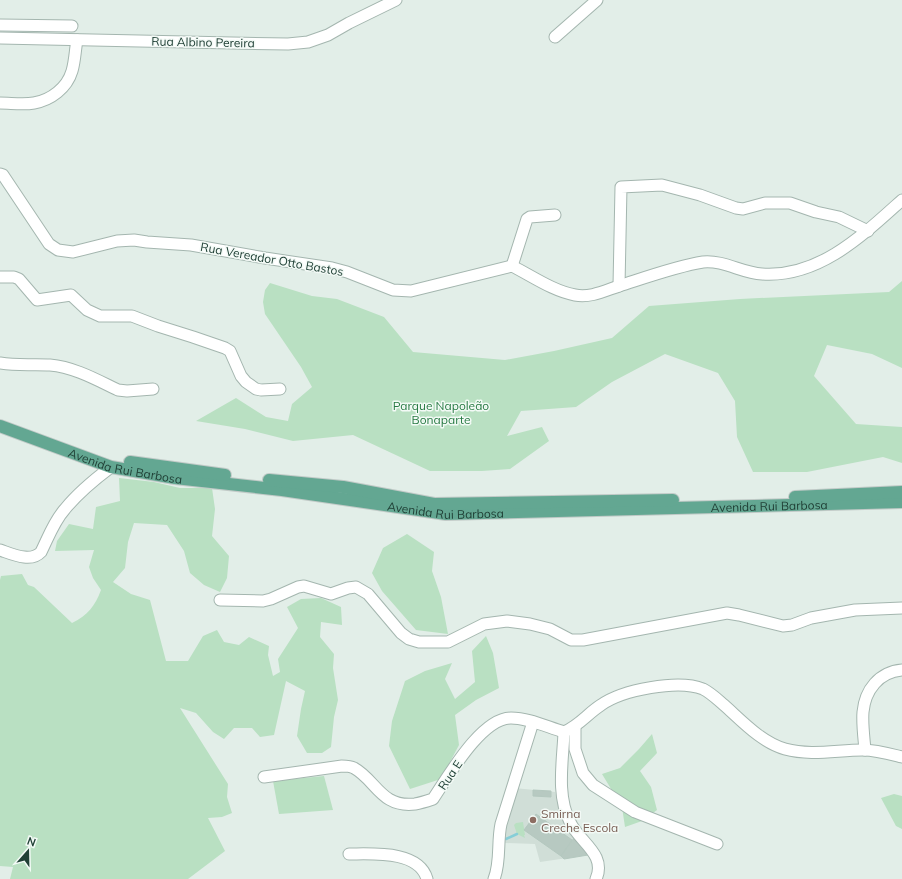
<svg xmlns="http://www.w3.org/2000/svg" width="902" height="879" font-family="Mulish,sans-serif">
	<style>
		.built { fill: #d0ded7 }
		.green { fill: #b9e0c2 }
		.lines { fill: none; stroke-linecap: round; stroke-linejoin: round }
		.stream { stroke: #86ced7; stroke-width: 2.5 }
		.building { fill: #b7c9c1; stroke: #b4c8bf }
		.minor-casing { stroke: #a4b6af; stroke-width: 13 }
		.major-casing { stroke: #c1cac7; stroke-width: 14 }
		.minor { stroke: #fff; stroke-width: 11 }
		.major { stroke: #63a792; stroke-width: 12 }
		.education-dot { fill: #8d6e63; stroke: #f3faf6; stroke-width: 1.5 }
		.labels { text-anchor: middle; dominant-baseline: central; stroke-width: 3; stroke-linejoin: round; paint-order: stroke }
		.street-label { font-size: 12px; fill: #204036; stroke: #f3faf6 }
		.park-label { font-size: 12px; fill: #277a43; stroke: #f3faf6 }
		.education-label { font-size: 12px; fill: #785e54; stroke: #f3faf6; text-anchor: start }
	</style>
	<rect width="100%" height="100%" fill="#e2eee8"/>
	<path class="built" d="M514 788 555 792 566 828 588 855 540 862 535 844 506 843 497 840Z"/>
	<g class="green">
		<path d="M902 281V368L872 354 827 345 814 376 856 424 902 427V463L883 457 807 472H753L737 437 735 401 718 373 665 354 612 382 576 407 521 411 507 436 542 427 549 441 510 469 482 471H430L353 435 293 441 245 429 196 421 236 398 266 417 288 421 292 404 312 387 301 367 265 314 263 302 265 290 270 283 312 296 337 299 384 317 413 352 505 360 554 351 612 338 649 306 740 299 889 292Z"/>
		<path d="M119 478 154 482 180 488H212L215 509 212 536 229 556 227 578 220 592 204 585 190 573 184 551 167 525 134 523 128 542 125 568 113 582 131 594 150 600 166 661H188L203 636 217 630 224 642 239 645 249 637 269 646 268 655 273 676 280 672 278 659 298 628 287 607 301 599 321 598 341 607 342 625 321 622 320 637 334 654 333 668 338 700 334 717 331 747 322 753H307L297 736 301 709 305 691 286 681 274 735 260 737 252 728H234L224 739 213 732 196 713 180 708 228 784 227 797 232 813 222 817 208 818 225 851 188 879H10L13 867 0 866V580L1 576 22 574 28 585 34 587 72 623C88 615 95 606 101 590L93 578 89 567 94 550 55 551 57 541 69 524 93 529 96 507 120 501Z"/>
		<path d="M407 534 434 552 432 571 441 597 448 634 416 630 382 591 372 573 383 548Z"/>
		<path d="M486 636 493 653 499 688 476 700 455 715 459 745 441 779 410 789 389 746 392 721 405 681 425 671 452 663 445 679 455 699 475 682 472 651Z"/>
		<path d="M652 734 657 753 640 771 651 787 657 810 642 821 625 827 622 807 602 774 620 768 639 749Z"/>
		<path d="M324 776 333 810 279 814 273 781Z"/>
		<path d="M894 794 902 796V829L896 826 881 798Z"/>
		<path d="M523 822 525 835H524L525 838 517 834 514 825 516 823Z"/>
	</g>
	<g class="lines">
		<path class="stream" d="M506 839 517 834"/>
	</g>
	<g class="building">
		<path d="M533 790 551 791V797L533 796Z"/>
		<path d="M536 814 572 840 561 856 524 830Z"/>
		<path d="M574 838 588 855 564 859 561 856Z"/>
	</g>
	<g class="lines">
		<defs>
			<g id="minor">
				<path d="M0 25 72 26"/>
				<path d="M555 37 597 0"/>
				<path d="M0 38 232 43 288 44 308 42 328 35 349 23 396 0"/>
				<path d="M0 103C11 103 23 105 34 103 51 100 67 88 72 71 75 61 75 51 77 40"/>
				<path d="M0 174 3 175 49 244 58 250 73 252 117 241 134 240 147 242 191 245 265 258 332 268 347 272 393 290 411 291 512 266C532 276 553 291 575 295 590 298 604 291 619 286 644 278 677 266 703 262 724 260 742 273 762 274 819 278 863 235 902 200"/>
				<path d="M512 266 527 219 530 217 555 215"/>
				<path d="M0 277H14L19 279 37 300 71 295 87 310 100 316H132L158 326 193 337 225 348 230 351 241 376 246 382 256 389 261 390 280 389"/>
				<path d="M619 286 621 187 662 185 700 195 736 208 743 209 765 203H790L816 212 839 217 868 231"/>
				<path d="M0 363C17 366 33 364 50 365 74 367 97 380 118 390L127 391 153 389"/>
				<path d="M0 550C12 554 31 563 41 552 48 538 54 521 65 509 78 493 95 479 111 467"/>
				<path d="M220 600 263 601 271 599 298 587 304 586 331 594 348 588 356 587 368 594 401 633 409 639 419 642H448L484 624 507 621 530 624 550 629 571 640H583L727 613 739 615 783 626 792 625 811 618 855 610 902 608"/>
				<path d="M575 727V749L583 773 593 785 635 812 717 844"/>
				<path d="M564 732C580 725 587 714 601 705 622 690 678 679 703 689 711 693 717 699 724 705 742 721 761 742 785 749 811 756 837 750 863 750 876 750 890 754 902 757"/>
				<path d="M564 732C563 760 556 795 570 822 579 842 607 854 596 879"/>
				<path d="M865 750C864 738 862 724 863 712 865 690 879 672 902 670"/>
				<path d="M264 777 342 766C345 766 350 766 354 768 376 780 381 808 415 804 421 803 427 801 433 799 448 777 481 718 511 718 529 718 547 727 564 732"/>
				<path d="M349 854C372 854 419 850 427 879"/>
				<path d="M494 879C501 862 497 842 501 824L533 722"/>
			</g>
			<g id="major">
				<path id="s1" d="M0 426 111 467 175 478 282 490 446 514 902 502"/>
				<path d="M130 462 225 475"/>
				<path d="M269 480 343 487 434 504 673 500"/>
				<path d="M795 497 902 492"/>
			</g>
		</defs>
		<use href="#minor" class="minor-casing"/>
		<use href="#major" class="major-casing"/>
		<use href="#minor" class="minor"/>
		<use href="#major" class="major"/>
	</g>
	<circle class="education-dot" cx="533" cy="820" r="4"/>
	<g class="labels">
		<g class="street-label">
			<text transform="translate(203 42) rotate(1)">Rua Albino Pereira</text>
			<text transform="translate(272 259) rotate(10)">Rua Vereador Otto Bastos</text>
			<text stroke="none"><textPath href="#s1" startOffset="132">Avenida Rui Barbosa</textPath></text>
			<text stroke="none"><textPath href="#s1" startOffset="780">Avenida Rui Barbosa</textPath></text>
			<text stroke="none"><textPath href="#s1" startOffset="456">Avenida Rui Barbosa</textPath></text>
			<text transform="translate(450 775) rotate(-56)">Rua E</text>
		</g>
		<g class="park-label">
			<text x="441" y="405">Parque Napoleão<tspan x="441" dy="14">Bonaparte</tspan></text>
		</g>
		<g class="education-label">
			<text x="541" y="813">Smirna<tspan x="541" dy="14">Creche Escola</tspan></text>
		</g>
	</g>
	<g transform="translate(28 851) rotate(20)" stroke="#f3faf6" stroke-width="3" paint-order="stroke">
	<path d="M0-3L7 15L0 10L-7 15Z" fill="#204036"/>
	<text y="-6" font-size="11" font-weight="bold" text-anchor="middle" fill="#204036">N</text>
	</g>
</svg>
